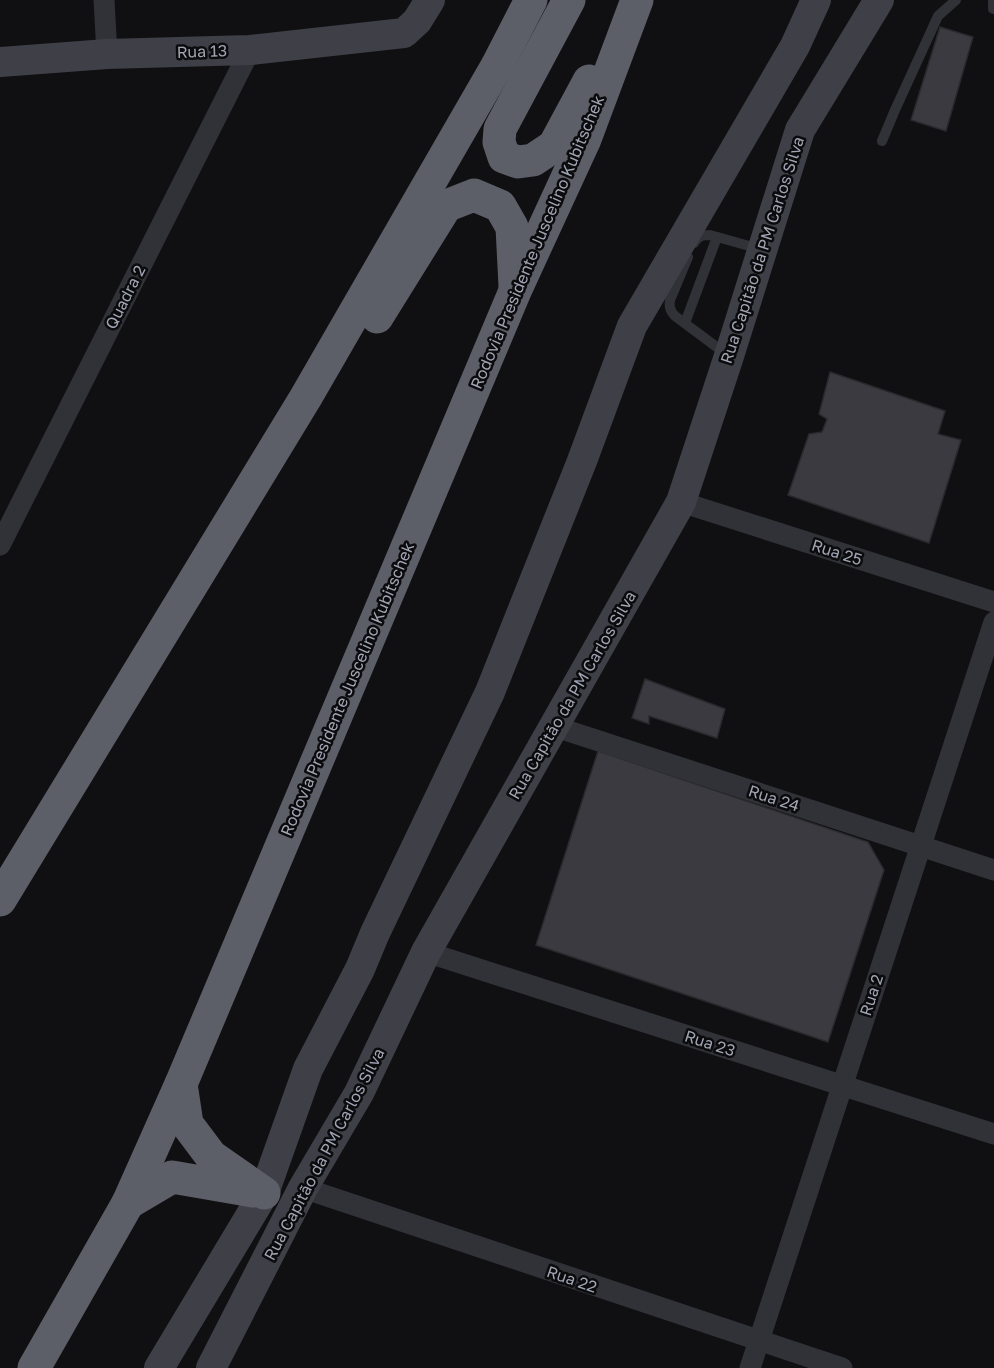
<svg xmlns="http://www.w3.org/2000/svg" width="994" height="1368" font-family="'Golos Text',sans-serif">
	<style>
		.building { fill: #3a3a40; stroke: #2a2a2e; stroke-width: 1.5 }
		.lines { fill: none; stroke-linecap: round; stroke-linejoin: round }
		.lane { stroke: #313237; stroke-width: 10 }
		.street { stroke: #313237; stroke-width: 21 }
		.secondary { stroke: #3f4047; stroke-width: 30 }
		.highway { stroke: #5d5f68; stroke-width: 33 }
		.labels { text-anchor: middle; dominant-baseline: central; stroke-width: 5; stroke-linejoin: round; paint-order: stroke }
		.street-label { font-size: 16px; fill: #a0a5b4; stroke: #0b0b0d }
	</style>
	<rect width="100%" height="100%" fill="#101012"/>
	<g class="building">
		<path d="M940 27 973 37 946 131 911 120Z"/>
		<path d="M830 372 945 411 938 434 961 440 929 543 788 495 809 434 822 432 827 419 819 414Z"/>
		<path d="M645 679 725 709 717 738 649 716V724L632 718Z"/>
		<path d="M598 751 868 842 884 870 828 1042 536 945Z"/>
	</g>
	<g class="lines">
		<g class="lane">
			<path d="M993 0V9H994"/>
			<path d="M882 141 895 110 938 16 956 0"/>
			<path d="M694 243C698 236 702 235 710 235L760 249"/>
			<path d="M688 257 670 300C669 307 670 311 675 316L726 354"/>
			<path d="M685 323 717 237"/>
		</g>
		<g class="street">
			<path d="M104 0 107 54"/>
			<path d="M681 502 994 602"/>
			<path d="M0 545 250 50"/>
			<path d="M553 726 994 870"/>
			<path d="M426 952 994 1134"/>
			<path d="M303 1188 842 1368"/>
			<path d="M750 1368 994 622"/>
		</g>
		<g class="secondary">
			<path d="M0 62 107 54 250 50 404 33 417 21 430 0"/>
			<path d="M159 1368 264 1193 308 1069 360 969 375 933 490 692 582 461 632 326 795 46 816 0"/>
			<path d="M211 1368 303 1188 359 1093 426 952 681 502 729 356 800 130 879 0"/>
		</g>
		<g class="highway">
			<path d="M569 0 500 129 499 142 504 157 518 162 533 160 554 146 589 81"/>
			<path d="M377 317 446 206 474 195 500 206 512 227 515 286"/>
			<path d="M0 900 306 397 497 66 531 0"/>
			<path d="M181 1084 187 1124 211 1156 264 1193"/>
			<path d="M128 1203 172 1177 253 1191"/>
			<path d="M34 1368 128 1203 181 1084 515 291 585 139 637 0"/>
		</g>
	</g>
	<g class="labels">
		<g class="street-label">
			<text transform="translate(202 51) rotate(-2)">Rua 13</text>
			<text transform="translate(537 242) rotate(-67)">Rodovia Presidente Juscelino Kubitschek</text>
			<text transform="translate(762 250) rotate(-72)">Rua Capitão da PM Carlos Silva</text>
			<text transform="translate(125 297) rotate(-63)">Quadra 2</text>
			<text transform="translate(837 552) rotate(18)">Rua 25</text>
			<text transform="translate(347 689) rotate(-67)">Rodovia Presidente Juscelino Kubitschek</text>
			<text transform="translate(572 695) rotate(-60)">Rua Capitão da PM Carlos Silva</text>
			<text transform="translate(774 798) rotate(18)">Rua 24</text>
			<text transform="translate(871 995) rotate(-72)">Rua 2</text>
			<text transform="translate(710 1043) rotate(18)">Rua 23</text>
			<text transform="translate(324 1154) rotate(-62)">Rua Capitão da PM Carlos Silva</text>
			<text transform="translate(572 1279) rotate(19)">Rua 22</text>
		</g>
	</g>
</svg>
